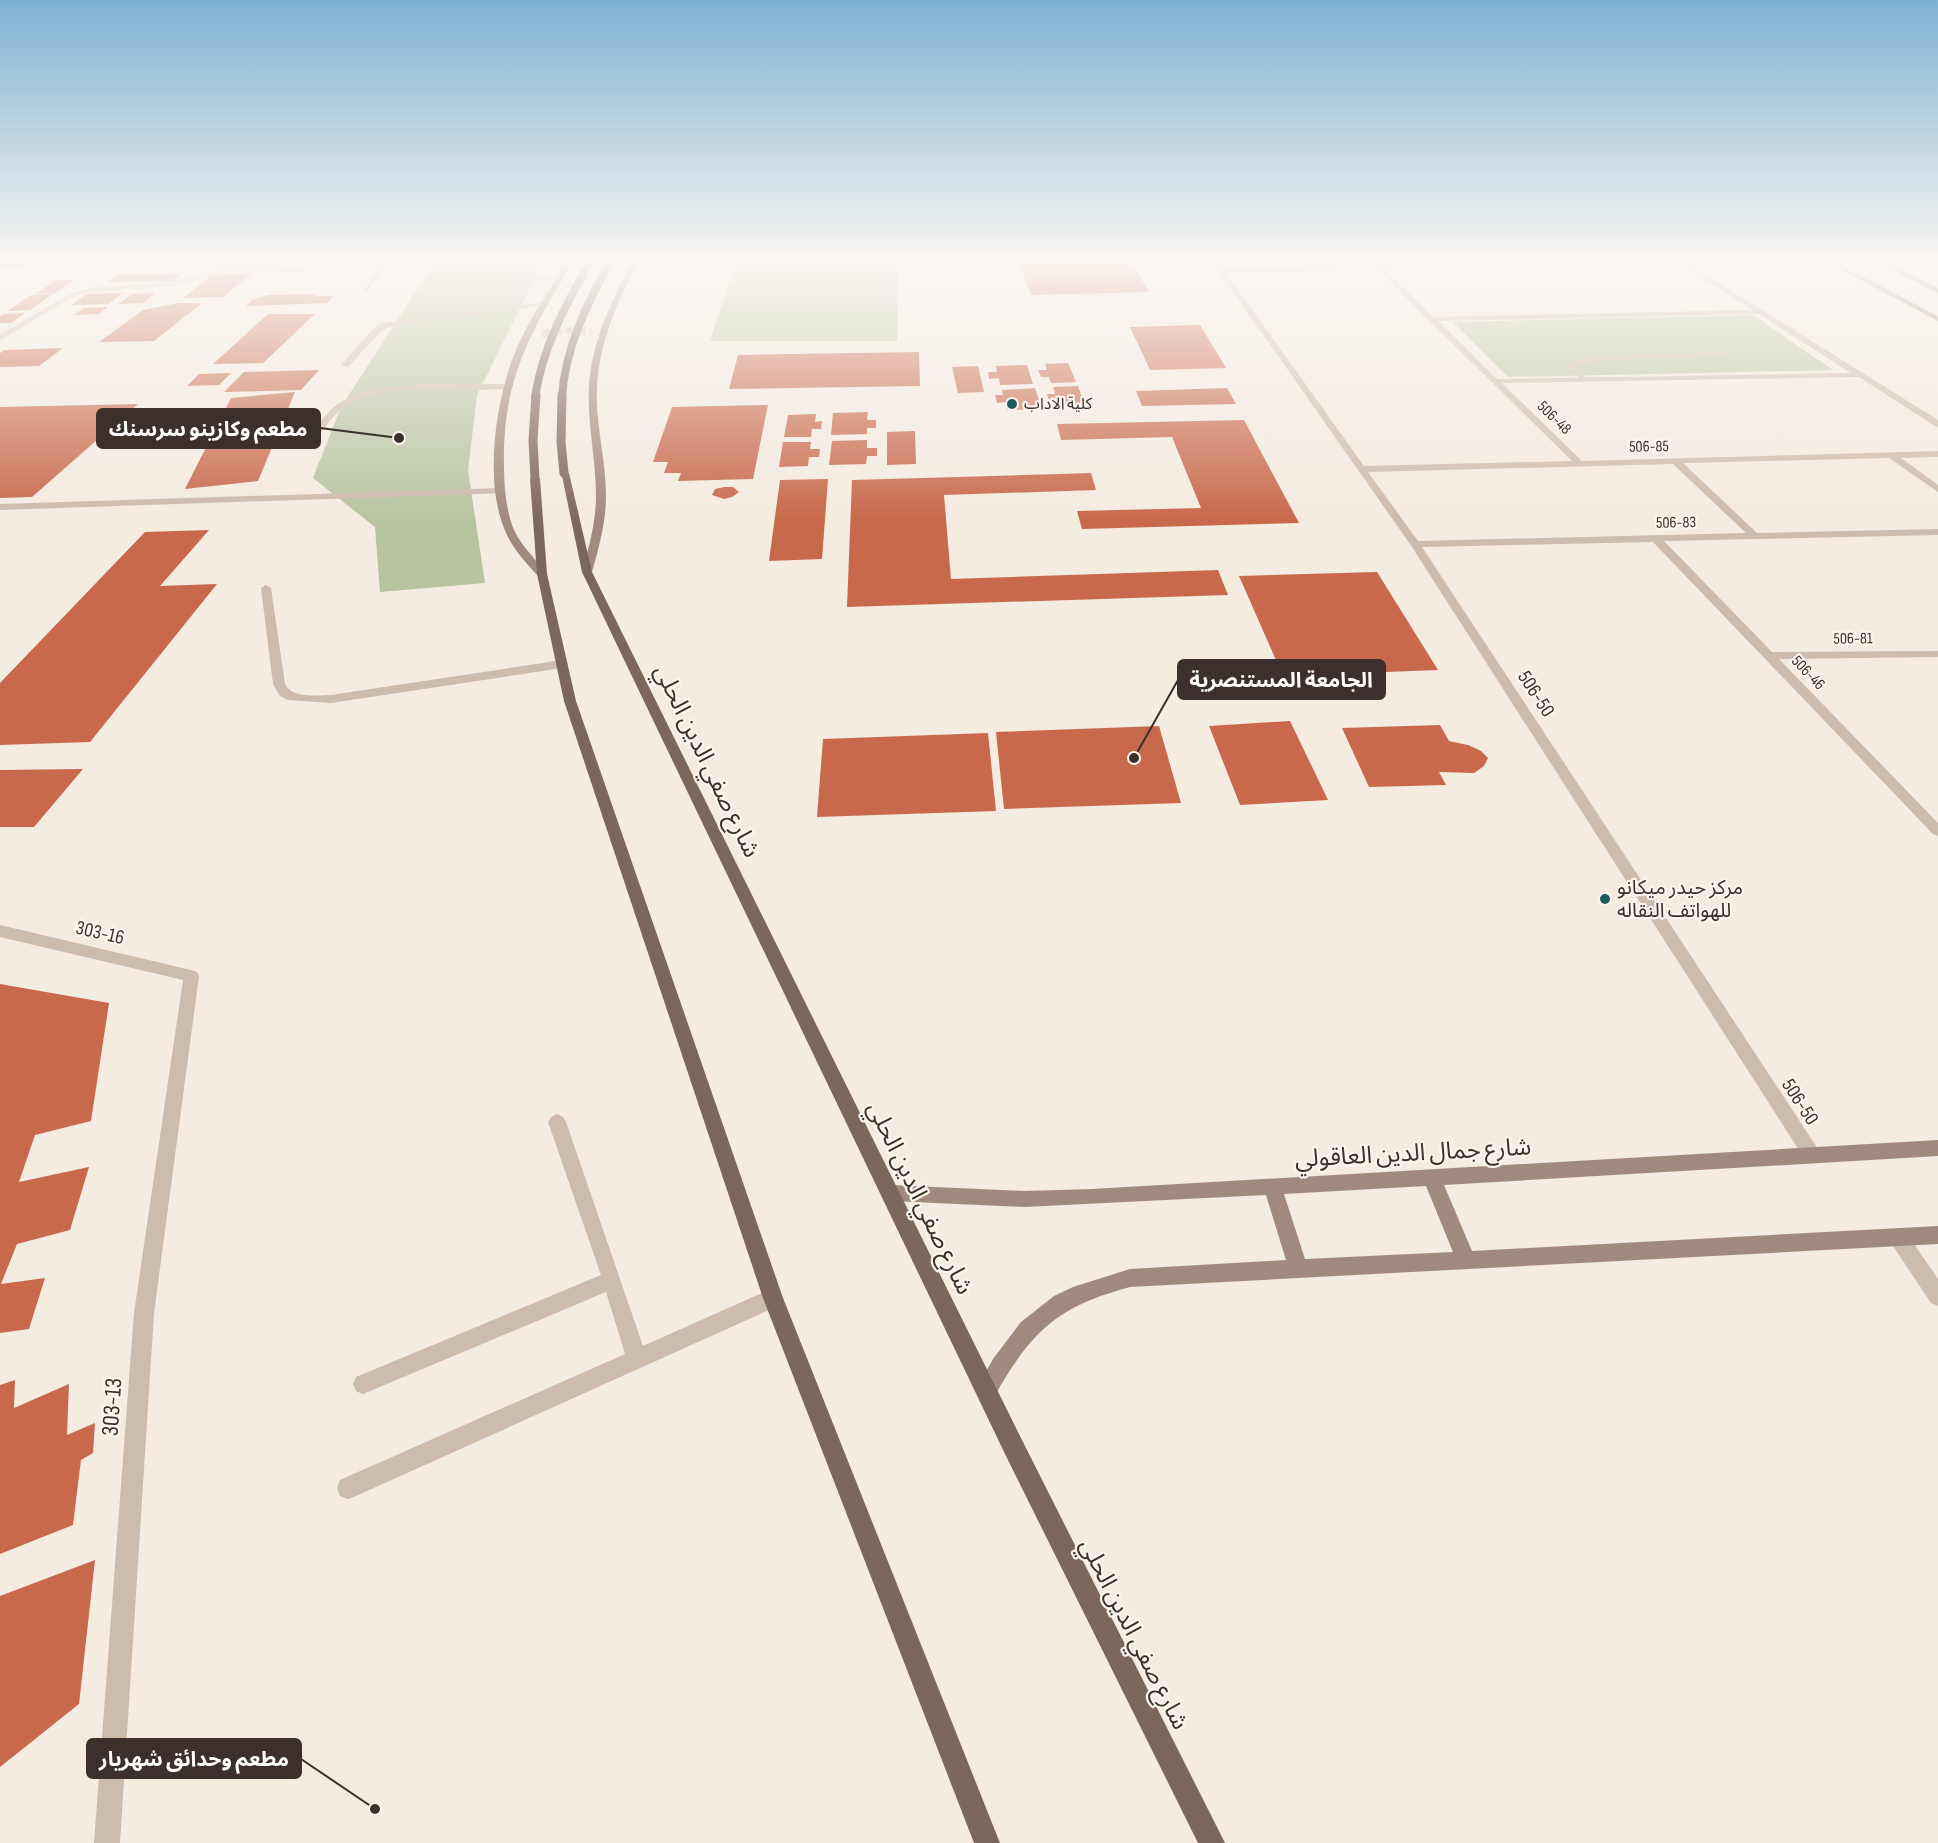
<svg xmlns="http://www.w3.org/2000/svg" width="1938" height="1843" font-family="'Sofia Sans Condensed','Noto Sans Arabic',sans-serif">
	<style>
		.green { fill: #b8c4a0 }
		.building { fill: #c8694b }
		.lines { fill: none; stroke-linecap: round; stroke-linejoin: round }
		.secondary-tunnel { stroke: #cfc6bd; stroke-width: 8; stroke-dasharray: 8 4; stroke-linecap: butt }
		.lane { fill: #cdbbac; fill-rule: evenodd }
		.street { fill: #cdbbac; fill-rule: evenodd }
		.secondary { fill: #a18a7d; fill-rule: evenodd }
		.primary { fill: #7d675c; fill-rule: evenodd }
		.primary-bridge-far1 { stroke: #7d675c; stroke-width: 8 }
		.primary-bridge { stroke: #7d675c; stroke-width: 9 }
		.poi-dot { fill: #1f5a5e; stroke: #fbf5ee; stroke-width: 2 }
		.labels { text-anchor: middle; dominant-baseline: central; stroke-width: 4.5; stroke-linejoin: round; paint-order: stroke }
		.far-poi-label { font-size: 16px; fill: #3b302b; stroke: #fbf5ee; text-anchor: start }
		.far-street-label { font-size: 16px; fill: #3b302b; stroke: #fbf5ee }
		.street-label { font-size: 20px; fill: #3b302b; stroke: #fbf5ee }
		.poi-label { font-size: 20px; fill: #3b302b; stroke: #fbf5ee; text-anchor: start }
		.near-street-label { font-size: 24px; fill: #3b302b; stroke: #fbf5ee }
		.leader { fill: none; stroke: #3b302b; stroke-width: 2 }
		.callout-dot { fill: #3b302b; stroke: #fbf5ee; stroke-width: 2 }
		.callout { fill: #3b302b; stroke: #3b302b; stroke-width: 2 }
		.callout-label { font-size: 21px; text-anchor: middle; font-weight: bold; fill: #fff }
	</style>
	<rect width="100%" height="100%" fill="#f4ebe1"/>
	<g class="green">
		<path d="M435 262H532L541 266 477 395 468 470 485 583 380 592 375 527 313 478 341 407Z"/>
		<path d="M736 262H898L897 341H710Z"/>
		<path d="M1753 315 1833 370 1508 377 1453 322Z"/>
	</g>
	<g class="building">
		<path d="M0 262H33L21 269H0Z"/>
		<path d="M198 262H256V264L194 265Z"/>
		<path d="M1019 262H1131L1149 292 1031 295Z"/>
		<path d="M183 273 173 281 108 282 120 274Z"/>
		<path d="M253 273 223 297 183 298 212 275Z"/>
		<path d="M56 280H75L55 293 35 294Z"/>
		<path d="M123 293 108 304 71 305 87 294Z"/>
		<path d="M156 293 143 303 118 304 132 294Z"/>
		<path d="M53 294 30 310 8 311 31 295Z"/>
		<path d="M317 294 314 296H334L327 303 246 306 252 300 268 295Z"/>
		<path d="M179 303H202L154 341 99 342 143 310Z"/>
		<path d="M108 307 99 314 74 315 84 308Z"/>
		<path d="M25 313 11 323H0V316L4 314Z"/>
		<path d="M268 314H315L263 363 213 364Z"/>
		<path d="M1200 325 1226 368 1150 370 1130 327Z"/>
		<path d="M63 348 39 366 0 367V353L5 350Z"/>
		<path d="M919 352 920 386 729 389 738 355Z"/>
		<path d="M1068 363 1076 382 1051 383 1049 377H1041L1038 370H1047L1045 364Z"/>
		<path d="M1027 365 1033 384 1000 385 999 378 989 379 988 372H997L996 366Z"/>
		<path d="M978 366 984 392 958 393 952 367Z"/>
		<path d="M319 370 301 390 224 392 244 372Z"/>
		<path d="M231 373 219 385 187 386 199 374Z"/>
		<path d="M1078 386 1085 407H1059L1056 401H1049L1047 394H1055L1053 387Z"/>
		<path d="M1035 388 1042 409 1007 410 1005 402 997 403 995 395H1003L1002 390Z"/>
		<path d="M1227 388 1236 404 1142 406 1136 391Z"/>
		<path d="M295 392 258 481 185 489 231 398Z"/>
		<path d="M138 404 32 497 0 498V407Z"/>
		<path d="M768 405 753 479 678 481 681 473H664L668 462H653L672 407Z"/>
		<path d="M868 412 867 420H876V428H867V434L831 435 833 413Z"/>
		<path d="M816 414 815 422 822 421 821 429H812L811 437H784L788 415Z"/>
		<path d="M1244 420 1299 523 1082 529 1077 511 1201 508 1172 437 1061 440 1057 424Z"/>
		<path d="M915 431 916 464 887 465V432Z"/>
		<path d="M867 440V448H877V456H867L866 464 829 465 832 441Z"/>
		<path d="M783 442H811L810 449H820L819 457H809L808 466 779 467Z"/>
		<path d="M1091 473 1096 490 944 495 951 579 1218 570 1228 595 847 607 852 480Z"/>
		<path d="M828 479 822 559 769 561 780 480Z"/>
		<path d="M724 487H733L739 492 732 497 724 499 712 495 715 489Z"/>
		<path d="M209 530 160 586 217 584 90 742 0 745V683L145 532Z"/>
		<path d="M1377 572 1438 670 1283 676 1239 576Z"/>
		<path d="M1290 721 1328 800 1240 805 1209 726Z"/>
		<path d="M1440 725 1449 741 1468 745 1481 751 1488 758 1484 766 1474 773 1439 772 1446 785 1369 787 1342 728Z"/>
		<path d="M1159 726 1181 803 1004 809 996 732Z"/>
		<path d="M988 733 996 811 817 817 823 739Z"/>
		<path d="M83 769 34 827H0V770Z"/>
		<path d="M0 984 109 1003 91 1121 35 1135 19 1182 89 1167 70 1230 17 1244 1 1284 45 1278 29 1329 0 1333Z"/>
		<path d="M15 1380 14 1408 69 1384 67 1435 95 1423 93 1453 81 1460 73 1525 0 1554V1385Z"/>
		<path d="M95 1560 79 1704 0 1767V1596Z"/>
	</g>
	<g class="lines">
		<path class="secondary-tunnel" d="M542 334 567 330 591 332"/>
		<g class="lane">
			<path d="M58 262H65L57 267H53V265Z"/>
			<path d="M341 262H355L298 272 234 270 173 286 90 292 74 296 0 340V335L70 294 90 288 172 282 234 266 298 268Z"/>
			<path d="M383 262H389L366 293H362Z"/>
			<path d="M560 276 562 279 443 288 440 286Z"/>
			<path d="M545 302 547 305 388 327 380 332 348 367 341 365 374 328 383 323Z"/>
			<path d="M1723 352 1727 354 1726 356 1596 360 1577 367 1586 379 1582 381 1568 366 1579 359 1596 356Z"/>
			<path d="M507 384H510V388C462 395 389 378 346 406 331 415 321 434 310 448L303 446C313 432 324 414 338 404 374 378 463 384 507 384Z"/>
			<path d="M501 488 506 491 504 493 0 510V504Z"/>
			<path d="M266 585 271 588 285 684C293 699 316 695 331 695L562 660 568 664 562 668 331 703 288 700 280 696 273 684 261 588Z"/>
			<path d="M557 1114 563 1117 566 1122 643 1346 773 1288 780 1291 783 1298 780 1305 356 1496 348 1499 340 1496 337 1488 340 1480 625 1354 606 1292 363 1394 356 1391 353 1384 356 1377 601 1275 548 1122 551 1117Z"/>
		</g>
		<g class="street">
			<path d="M1212 262H1218L1223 269 1742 262 1739 264 1690 265 1938 420V427L1935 426 1859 377 1502 383 1582 461 1938 451V457L1901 458 1938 485V492L1889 458 1683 463 1757 533 1938 529V535L1664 541 1772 652 1938 651V657L1779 659 1938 823V836L1933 834 1653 542 1422 547 1818 1149 1821 1155 1818 1161 1812 1163 1806 1161 1410 544ZM1682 265 1753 310 1433 317 1385 270ZM1378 270 1572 461 1364 466 1226 273ZM1759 314 1851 373 1497 379 1438 321ZM1673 464 1746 533 1418 541 1368 472Z"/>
			<path d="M0 925 191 970 197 972 199 976 154 1313 120 1843H94L134 1313 183 980 0 937Z"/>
			<path d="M1898 1228 1905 1231 1938 1279V1306L1931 1303 1891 1243 1888 1237 1891 1231Z"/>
		</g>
		<g class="secondary">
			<path d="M567 262H573C530 333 502 380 504 467 504 488 506 510 514 530 522 547 536 559 547 574L542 577 538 576C525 562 511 547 504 528 483 477 497 389 520 341 533 313 551 288 567 262Z"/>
			<path d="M632 262H638C618 301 599 342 597 387 595 423 606 459 606 496 606 522 599 547 592 572L587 575 582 572C589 547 596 522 596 496 596 459 587 423 589 386 592 342 611 301 632 262Z"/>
			<path d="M1827 262H1834L1938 316V321Z"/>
			<path d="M1878 262H1885L1938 288V293Z"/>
			<path d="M1938 1140V1156L1444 1185 1472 1251 1938 1226V1244L1130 1287C1056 1307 1031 1332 994 1397L987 1401 980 1397 976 1390 993 1359 1021 1322 1054 1296 1073 1287 1130 1269 1286 1260 1266 1195 1025 1207 891 1201 884 1199 882 1193 884 1187 891 1185 1025 1191 1092 1189ZM1426 1186 1453 1252 1305 1259 1284 1194Z"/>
		</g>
		<g class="primary">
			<path d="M557 262H563L566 273H562Z"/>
			<path d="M640 262H647L632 271H628V269Z"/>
			<path d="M561 471 569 473 592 572 1022 1440 1225 1843H1198L1006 1456 582 572Z"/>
			<path d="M535 476 540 479 547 574 576 701 783 1298 1000 1843H974L763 1298 564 701 537 574 530 479Z"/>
		</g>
		<g class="primary-bridge-far1">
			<path d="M535 397C543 346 565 306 590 262"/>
			<path d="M562 397C565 348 587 304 610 262"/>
		</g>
		<g class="primary-bridge">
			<path d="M562 395 561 442 564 473"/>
			<path d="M535 479 533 440 536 395"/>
		</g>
	</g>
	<linearGradient id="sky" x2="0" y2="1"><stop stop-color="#7eb2d2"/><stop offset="0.5" stop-color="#faf6f2"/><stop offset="1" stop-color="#faf6f2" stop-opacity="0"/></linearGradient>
	<rect width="1938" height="520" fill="url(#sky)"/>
	<g class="poi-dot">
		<circle cx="1012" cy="404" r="6"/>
		<circle cx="1605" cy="899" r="6"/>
	</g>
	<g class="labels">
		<g class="far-poi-label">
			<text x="1024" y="404">كلية الاداب</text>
		</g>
		<g class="far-street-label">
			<text transform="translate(1554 418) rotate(44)">506-48</text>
			<text transform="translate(1649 447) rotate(-1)">506-85</text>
			<text transform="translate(1676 523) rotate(-1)">506-83</text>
			<text transform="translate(1853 639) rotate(-1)">506-81</text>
			<text transform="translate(1808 673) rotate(46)">506-46</text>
		</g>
		<g class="street-label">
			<text transform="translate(1536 694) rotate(57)">506-50</text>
			<text transform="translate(100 933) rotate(13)">303-16</text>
			<text transform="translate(1800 1102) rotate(57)">506-50</text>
		</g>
		<g class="poi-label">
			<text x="1617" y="888">مركز حيدر ميكانو<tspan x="1617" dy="23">للهواتف النقاله</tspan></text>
		</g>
		<g class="near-street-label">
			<text transform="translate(707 761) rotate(64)">شارع صفي الدين الحلي</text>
			<text transform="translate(1413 1153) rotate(-3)">شارع جمال الدين العاقولي</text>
			<text transform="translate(920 1198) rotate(64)">شارع صفي الدين الحلي</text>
			<text transform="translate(112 1407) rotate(-86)">303-13</text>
			<text transform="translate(1134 1634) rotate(63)">شارع صفي الدين الحلي</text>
		</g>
	</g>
	<path class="leader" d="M399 438L320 428M1134 758L1178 680M375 1809L301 1759"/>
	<g class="callout-dot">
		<circle cx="399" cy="438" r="6"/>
		<circle cx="1134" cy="758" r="6"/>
		<circle cx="375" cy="1809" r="6"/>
	</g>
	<g class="callout">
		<rect x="97" y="409" width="223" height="39" rx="6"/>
		<rect x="1178" y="660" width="207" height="39" rx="6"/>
		<rect x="87" y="1739" width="214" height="39" rx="6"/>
	</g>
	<g class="callout-label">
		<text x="208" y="436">مطعم وكازينو سرسنك</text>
		<text x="1281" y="687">الجامعة المستنصرية</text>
		<text x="194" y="1766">مطعم وحدائق شهريار</text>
	</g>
</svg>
